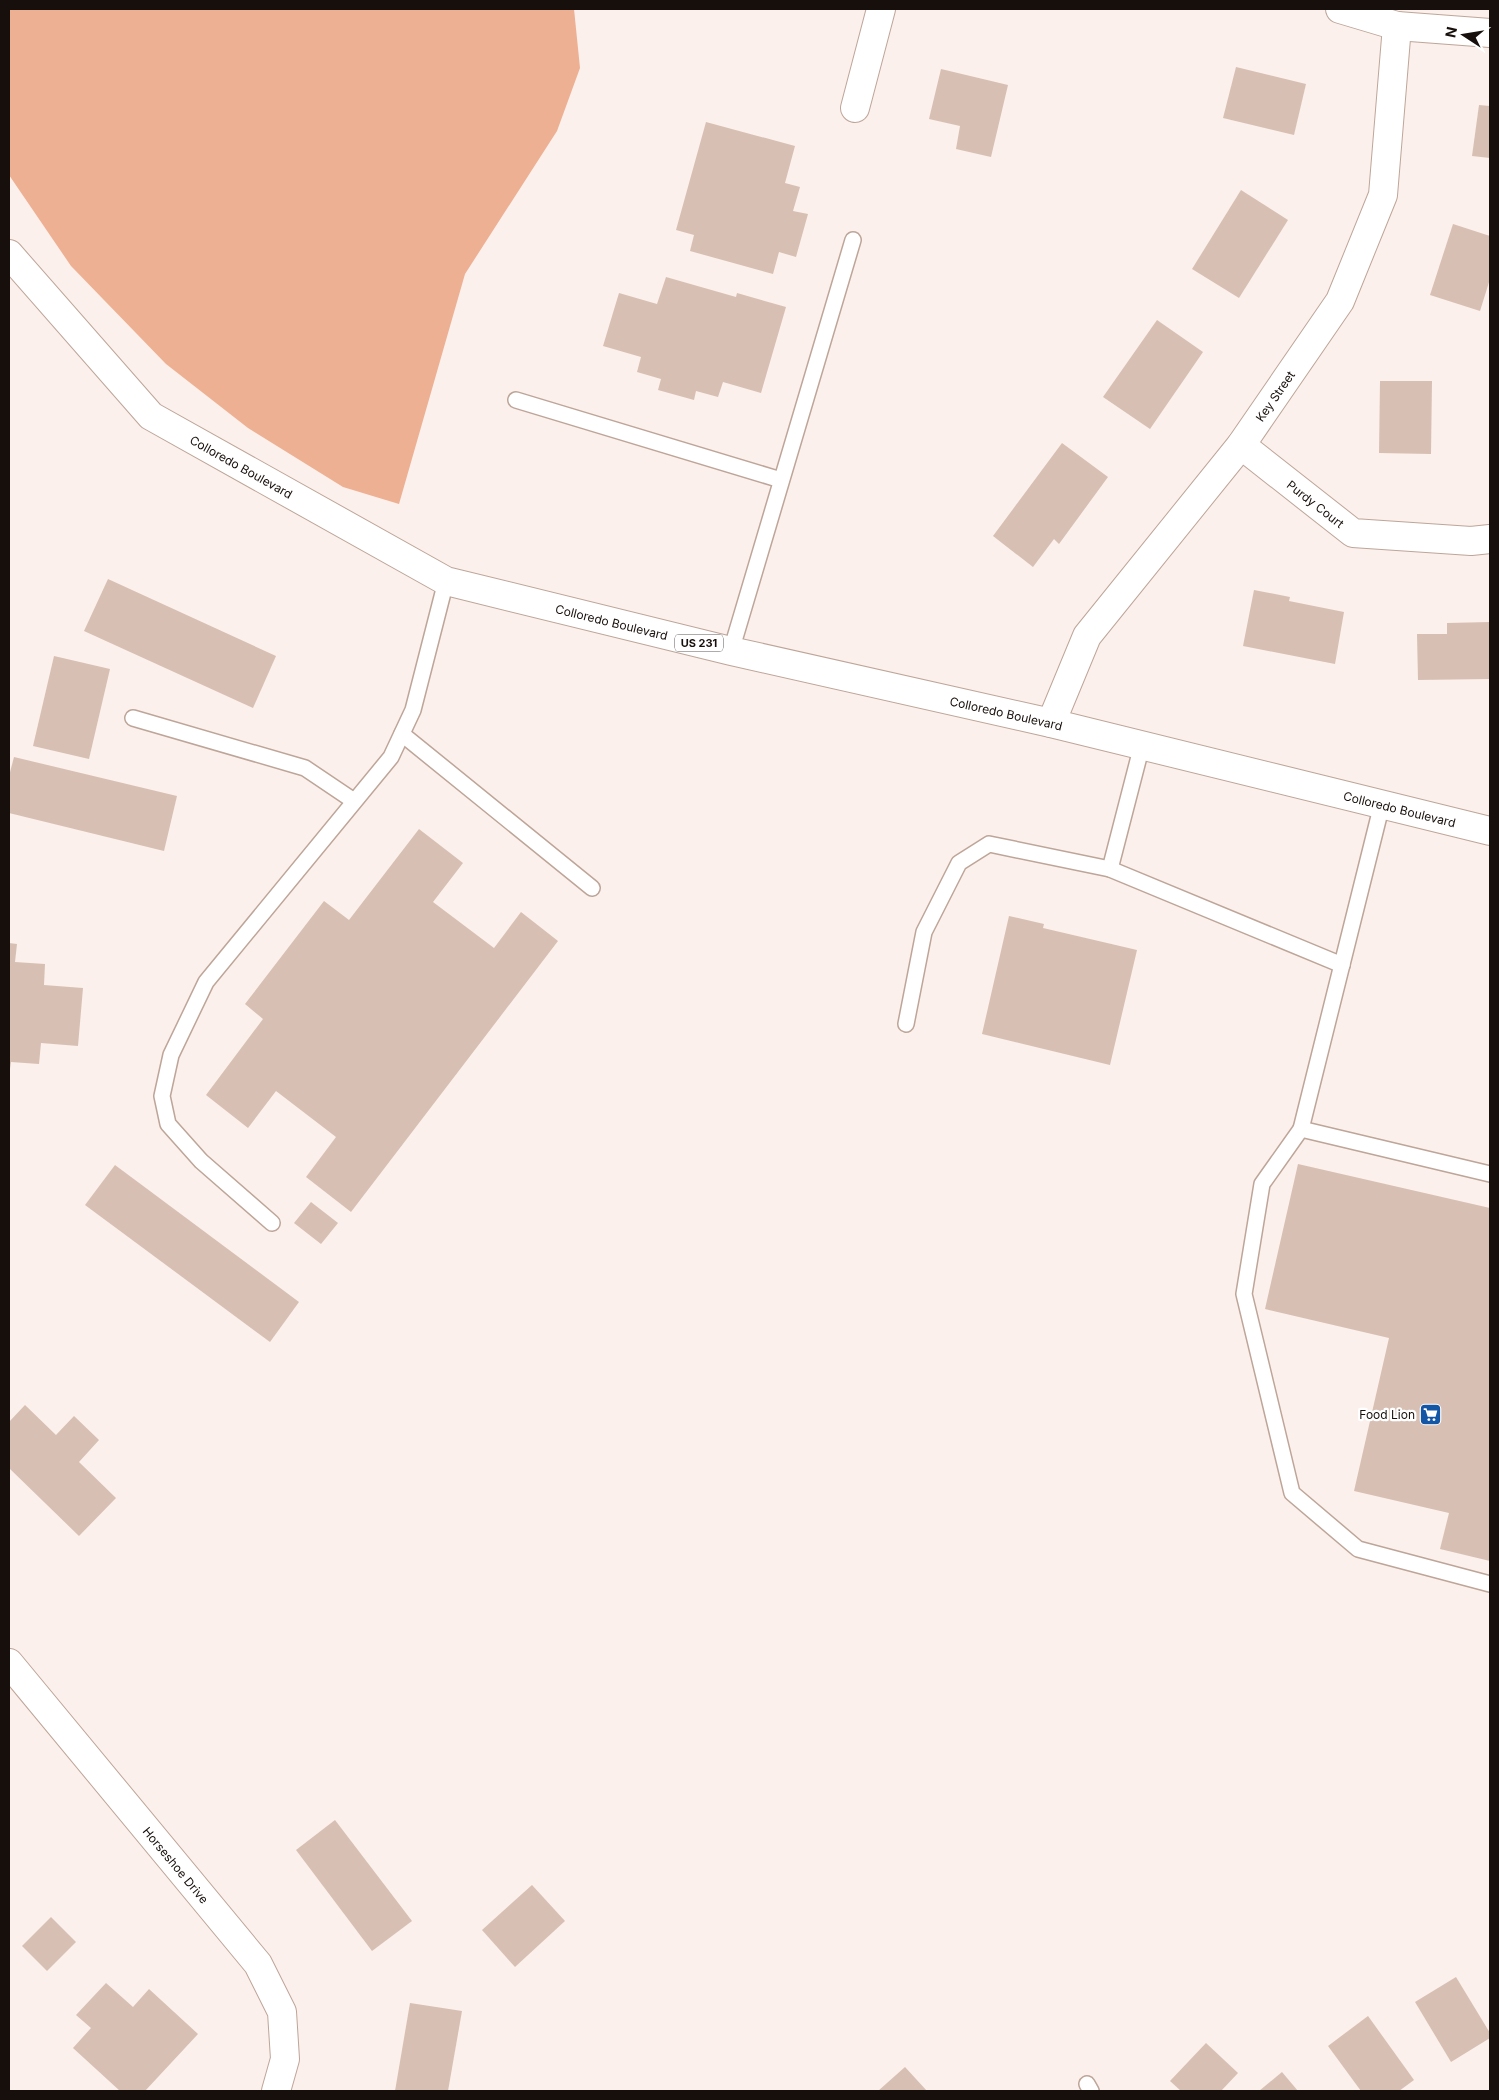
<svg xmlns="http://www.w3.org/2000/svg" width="1499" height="2100" font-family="Inter,sans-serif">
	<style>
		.green { fill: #eeb092 }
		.building { fill: #d8bfb3 }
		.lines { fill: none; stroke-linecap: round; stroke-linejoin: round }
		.service-casing { stroke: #bea599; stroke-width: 18 }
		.minor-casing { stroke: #bea599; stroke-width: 30 }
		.tertiary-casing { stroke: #bea599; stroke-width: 30 }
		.trunk-casing { stroke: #bea599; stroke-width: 30 }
		.service { stroke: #fff; stroke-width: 15 }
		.minor { stroke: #fff; stroke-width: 28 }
		.tertiary { stroke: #fff; stroke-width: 28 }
		.trunk { stroke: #fff; stroke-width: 28 }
		.labels { text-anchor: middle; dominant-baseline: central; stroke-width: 4.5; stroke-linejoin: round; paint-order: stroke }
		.shield { fill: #fff; stroke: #5d5754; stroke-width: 1 }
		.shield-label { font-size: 11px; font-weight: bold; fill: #170f0b }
		.street-label { font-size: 12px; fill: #170f0b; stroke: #fff }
		.poi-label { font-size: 12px; fill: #170f0b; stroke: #fff; text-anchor: end }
	</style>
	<rect width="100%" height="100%" fill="#fbf0eb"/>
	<path class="green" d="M9 9H574L580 68 557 131 465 274 399 504 343 487 248 428 166 364 71 266 9 175Z"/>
	<g class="building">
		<path d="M1236 67 1306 84 1294 135 1223 118Z"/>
		<path d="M941 69 1008 85 991 157 956 149 960 126 929 119Z"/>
		<path d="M1479 105 1490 106V158L1472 156Z"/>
		<path d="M706 122 795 146 785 183 800 187 793 211 808 214 796 257 779 252 773 274 690 251 694 235 676 230Z"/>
		<path d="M1241 190 1288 220 1239 298 1192 269Z"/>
		<path d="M1453 224 1490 236V279L1480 311 1430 295Z"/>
		<path d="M666 277 736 297 737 293 786 307 761 393 723 382 718 397 696 391 694 400 658 390 661 379 637 372 641 357 603 346 619 293 657 304Z"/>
		<path d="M1157 320 1203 352 1150 429 1103 397Z"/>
		<path d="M1380 381H1432L1431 454 1379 453Z"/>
		<path d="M1062 443 1108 477 1059 544 1054 539 1033 567 993 536Z"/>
		<path d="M108 579 276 656 253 708 84 631Z"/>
		<path d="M1254 590 1290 597 1289 601 1344 612 1335 664 1243 646Z"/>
		<path d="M1490 622V679L1418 680 1417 634H1447V623Z"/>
		<path d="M54 656 110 669 89 759 33 746Z"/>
		<path d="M14 757 177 796 164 851 9 813V776Z"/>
		<path d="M419 829 463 863 433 902 494 948 521 912 558 941 351 1212 306 1177 336 1137 276 1091 248 1128 206 1095 263 1019 245 1004 324 901 349 920Z"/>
		<path d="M1009 916 1044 924 1043 928 1137 950 1110 1065 982 1034Z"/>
		<path d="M9 943 17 944 15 962 45 964 44 985 83 988 78 1046 41 1043 39 1064 11 1062 10 1069Z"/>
		<path d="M1298 1164 1490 1208V1561L1440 1549 1449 1513 1354 1491 1389 1338 1265 1309Z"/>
		<path d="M115 1165 299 1302 270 1342 85 1205Z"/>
		<path d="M311 1202 338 1223 321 1244 294 1223Z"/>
		<path d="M25 1405 56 1435 74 1416 99 1440 79 1462 116 1498 79 1536 9 1468V1422Z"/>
		<path d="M335 1820 412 1921 372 1951 296 1850Z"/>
		<path d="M532 1885 565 1921 515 1967 482 1930Z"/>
		<path d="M51 1917 76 1942 47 1971 22 1946Z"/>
		<path d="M1456 1977 1490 2033V2038L1451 2062 1415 2002Z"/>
		<path d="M106 1983 133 2007 149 1989 198 2034 145 2091H120L73 2048 91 2028 76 2015Z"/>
		<path d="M410 2003 462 2011 448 2091H395Z"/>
		<path d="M1368 2016 1414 2080 1399 2091H1361L1328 2046Z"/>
		<path d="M1206 2043 1238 2073 1221 2091H1181L1170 2081Z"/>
		<path d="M905 2067 927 2091H878Z"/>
		<path d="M1282 2072 1298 2091H1259Z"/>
	</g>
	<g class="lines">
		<defs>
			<g id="service">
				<path d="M516 400 781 480"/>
				<path d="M731 651 853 240"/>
				<path d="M133 718 305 768 354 801"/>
				<path d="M402 734 592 888"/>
				<path d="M1142 745 1110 869 1342 965"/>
				<path d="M1382 804 1301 1129 1490 1174"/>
				<path d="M906 1024 924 932 959 863 989 844 1110 869"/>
				<path d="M1301 1129 1262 1184 1244 1294 1292 1493 1358 1549 1490 1584"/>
				<path d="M272 1223 201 1161 168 1124 162 1096 171 1055 206 982 391 757 413 710 446 581"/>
				<path d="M1087 2084 1091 2091"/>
			</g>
			<g id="minor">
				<path d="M855 108 881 9"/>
				<path id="s1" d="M1241 445 1353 533 1471 541 1490 539"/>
				<path id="s2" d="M1051 723 1087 636 1241 445 1340 301 1383 195 1397 26"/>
				<path id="s3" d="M9 1663 258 1964 282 2012 285 2059 276 2091"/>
			</g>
			<path id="tertiary" d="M1340 9 1397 26 1490 33"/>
			<g id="trunk">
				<path id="s4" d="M9 254 151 416 446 581 731 651 1051 723 1490 831"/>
			</g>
		</defs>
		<use href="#service" class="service-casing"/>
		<use href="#minor" class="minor-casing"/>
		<use href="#tertiary" class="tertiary-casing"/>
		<use href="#trunk" class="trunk-casing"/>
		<use href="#service" class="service"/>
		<use href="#minor" class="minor"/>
		<use href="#tertiary" class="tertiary"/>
		<use href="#trunk" class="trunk"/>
	</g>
	<defs>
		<symbol id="supermarket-square" viewBox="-11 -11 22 22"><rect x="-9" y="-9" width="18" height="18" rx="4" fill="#1456a6" stroke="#fff"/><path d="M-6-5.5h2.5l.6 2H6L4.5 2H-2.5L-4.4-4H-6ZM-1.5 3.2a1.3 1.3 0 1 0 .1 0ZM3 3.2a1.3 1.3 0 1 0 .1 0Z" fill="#fff"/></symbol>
	</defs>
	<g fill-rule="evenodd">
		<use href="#supermarket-square" x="1418" y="1402" width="25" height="25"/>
	</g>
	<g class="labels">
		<rect class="shield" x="675" y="634.5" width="48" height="17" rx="4"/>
		<g class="shield-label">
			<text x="699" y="643">US 231</text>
		</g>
		<g class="street-label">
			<text stroke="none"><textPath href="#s2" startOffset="399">Key Street</textPath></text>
			<text stroke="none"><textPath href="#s4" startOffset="319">Colloredo Boulevard</textPath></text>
			<text stroke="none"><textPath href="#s1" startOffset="95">Purdy Court</textPath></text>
			<text stroke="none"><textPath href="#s4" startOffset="724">Colloredo Boulevard</textPath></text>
			<text stroke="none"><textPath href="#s4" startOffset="1129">Colloredo Boulevard</textPath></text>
			<text stroke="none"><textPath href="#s4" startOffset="1534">Colloredo Boulevard</textPath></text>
			<text stroke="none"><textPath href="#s3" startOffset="262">Horseshoe Drive</textPath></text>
		</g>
		<g class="poi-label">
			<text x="1415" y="1414">Food Lion</text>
		</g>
	</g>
	<rect width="1499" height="2100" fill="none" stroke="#170f0b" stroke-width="20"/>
	<g transform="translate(1464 35) rotate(282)" stroke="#ffffff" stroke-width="4" paint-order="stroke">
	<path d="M0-4L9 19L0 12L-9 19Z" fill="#170f0b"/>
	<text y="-8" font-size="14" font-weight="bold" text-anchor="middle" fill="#170f0b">N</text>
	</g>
</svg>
